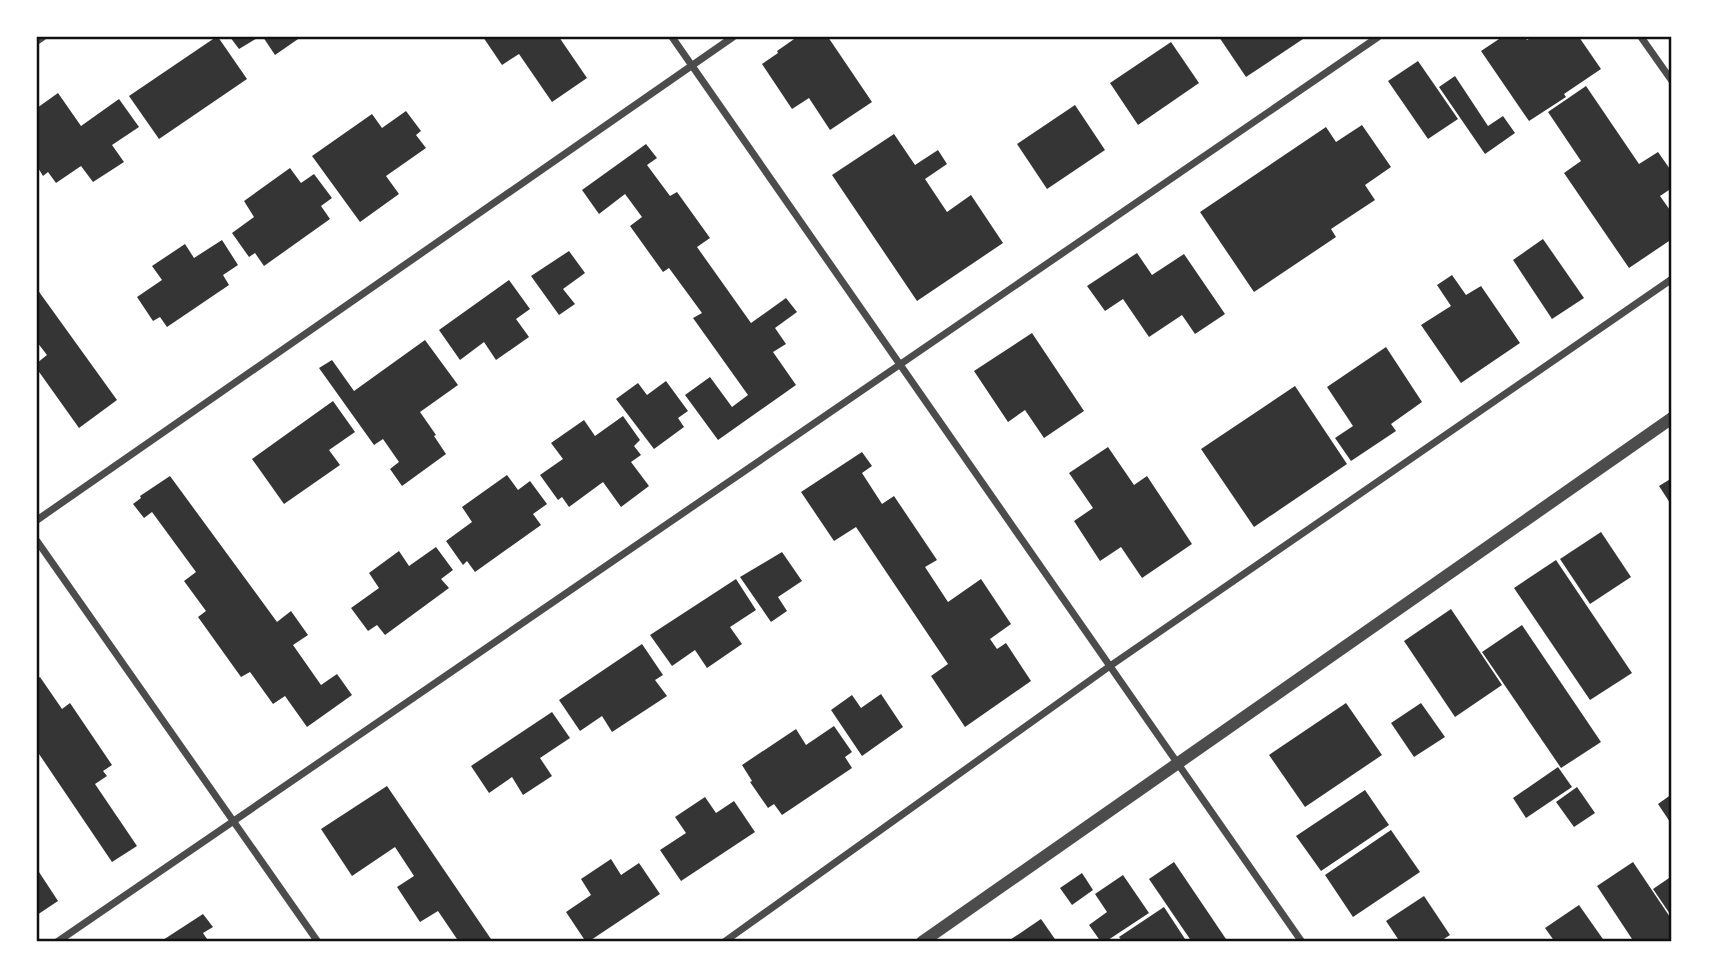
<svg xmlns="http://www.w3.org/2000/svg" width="1709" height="979" font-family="Jost,sans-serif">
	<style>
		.building { fill: #353535 }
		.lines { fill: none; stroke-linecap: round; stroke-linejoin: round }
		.minor { stroke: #4c4c4c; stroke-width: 7 }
		.tertiary { stroke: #4c4c4c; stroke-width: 12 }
		.neatline { fill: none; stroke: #111; stroke-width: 2.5 }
	</style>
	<rect width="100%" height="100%" fill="#fff"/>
	<g class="building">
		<path d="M216 37H218L247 79 159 139 129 96Z"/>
		<path d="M230 37H259L239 49Z"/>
		<path d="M263 37H301L275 55Z"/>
		<path d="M483 37H559L587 78 552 102 519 54 502 65Z"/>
		<path d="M797 37H828L872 102 830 130 809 98 792 109 762 64 778 53 777 51Z"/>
		<path d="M1219 37H1306L1246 77Z"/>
		<path d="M1498 37H1525L1527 40 1532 37H1579L1601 69 1564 94 1566 97 1529 121 1481 51 1499 39Z"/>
		<path d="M1171 42 1199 83 1138 125 1110 83Z"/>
		<path d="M1418 61 1458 119 1428 139 1388 81Z"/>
		<path d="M1455 76 1488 126 1503 116 1515 133 1485 154 1439 87Z"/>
		<path d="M1586 86 1639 164 1658 152 1672 172V188L1660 196 1672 213V239L1629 268 1564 173 1581 161 1548 112Z"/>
		<path d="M58 93 81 126 119 99 139 127 112 145 124 162 93 182 81 166 56 183 48 172 43 176 37 166V108Z"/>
		<path d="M1075 105 1105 150 1047 189 1017 144Z"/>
		<path d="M406 111 421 131 416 135 426 148 386 176 399 194 360 222 312 156 372 114 382 128Z"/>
		<path d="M1362 125 1391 167 1365 185 1375 200 1331 229 1336 237 1254 292 1200 212 1326 127 1336 142Z"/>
		<path d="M894 134 915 165 938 150 947 164 925 179 947 212 971 195 1003 243 917 301 832 175Z"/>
		<path d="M646 144 657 158 647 165 670 196 677 192 710 238 697 247 751 323 786 298 797 312 775 328 786 344 773 352 796 385 718 440 685 395 710 377 732 407 748 395 693 318 702 313 669 268 663 272 630 226 642 217 625 194 599 214 582 190Z"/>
		<path d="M290 168 301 183 314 174 332 198 321 206 330 219 264 266 255 253 249 257 232 233 254 217 244 201Z"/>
		<path d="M1543 239 1584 298 1552 319 1513 260Z"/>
		<path d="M222 240 238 265 223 275 229 285 167 327 160 317 153 321 137 297 162 280 152 266 185 244 194 258Z"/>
		<path d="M569 251 585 273 563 289 575 304 559 315 531 276Z"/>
		<path d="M1137 253 1152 275 1184 254 1225 314 1195 334 1182 315 1149 337 1123 299 1105 311 1087 286Z"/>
		<path d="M1452 275 1466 295 1481 286 1520 343 1461 383 1421 325 1451 306 1437 285Z"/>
		<path d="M509 280 530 309 516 319 529 337 496 360 484 342 460 360 439 330Z"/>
		<path d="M37 289 117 400 79 428 37 369V363L47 355 37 342Z"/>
		<path d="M1032 333 1084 411 1044 438 1025 410 1008 422 974 371Z"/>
		<path d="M425 340 458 385 420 412 436 435 434 436 446 454 402 486 390 469 399 462 383 439 374 445 319 368 332 360 354 391Z"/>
		<path d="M1386 347 1422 402 1391 424 1396 431 1351 461 1335 438 1353 426 1327 387Z"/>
		<path d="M666 381 688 411 678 418 684 427 654 449 616 399 638 383 647 395Z"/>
		<path d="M1295 386 1347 464 1254 527 1201 449Z"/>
		<path d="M333 401 355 432 329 450 340 465 284 504 252 459Z"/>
		<path d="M623 416 640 440 634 446 641 455 631 462 649 486 621 507 603 482 569 507 562 497 558 500 540 475 563 459 551 443 584 420 595 436Z"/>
		<path d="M1108 447 1134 485 1147 476 1192 544 1142 578 1121 547 1100 561 1074 521 1093 508 1069 473Z"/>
		<path d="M862 452 872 466 862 473 882 504 894 496 937 560 925 567 948 602 981 579 1011 624 990 639 997 649 1006 643 1031 681 965 727 931 676 948 664 856 527 834 541 801 492Z"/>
		<path d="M507 475 518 490 530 481 547 504 533 514 541 525 475 572 467 561 463 565 446 541 472 522 462 507Z"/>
		<path d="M170 476 277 622 291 611 308 635 293 645 321 685 337 674 352 695 307 727 285 696 273 704 250 672 241 677 198 617 206 611 184 581 196 572 152 512 144 518 133 504 141 498 140 496Z"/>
		<path d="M1672 478V506L1659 486Z"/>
		<path d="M1601 532 1631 577 1590 604 1560 559Z"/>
		<path d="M436 547 453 570 441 579 449 588 385 635 377 625 368 631 351 608 379 588 369 573 399 551 409 566Z"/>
		<path d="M782 552 802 581 778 597 787 611 771 622 740 577Z"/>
		<path d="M1556 560 1632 673 1590 700 1514 588Z"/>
		<path d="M736 579 756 610 730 627 742 644 707 668 695 650 672 666 650 635Z"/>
		<path d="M1451 609 1502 685 1455 717 1404 641Z"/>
		<path d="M1522 625 1601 742 1561 768 1482 652Z"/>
		<path d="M642 644 663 675 655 680 667 696 612 732 602 716 580 731 559 700Z"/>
		<path d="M40 677 62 709 70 703 112 765 103 771 107 776 95 784 137 846 112 862 37 751V679Z"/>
		<path d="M881 694 903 727 862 756 831 710 852 695 861 708Z"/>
		<path d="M1346 703 1382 755 1305 807 1269 755Z"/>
		<path d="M1421 703 1445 737 1414 757 1391 723Z"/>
		<path d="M552 712 570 738 540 758 552 776 523 795 512 777 489 793 471 766Z"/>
		<path d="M834 726 852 752 845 757 852 768 782 815 774 804 768 808 750 782 752 781 742 765 796 729 806 745Z"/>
		<path d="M1558 767 1572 787 1526 818 1513 798Z"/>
		<path d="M387 786 493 942H459L438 911 420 922 397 887 414 876 395 847 352 876 321 829Z"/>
		<path d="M1577 787 1595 813 1574 827 1556 802Z"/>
		<path d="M1365 790 1389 825 1321 871 1296 836Z"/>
		<path d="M1672 794V825L1658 804Z"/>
		<path d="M705 797 716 813 734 801 755 832 681 881 660 850 686 833 675 817Z"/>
		<path d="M1391 830 1420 872 1353 917 1325 875Z"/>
		<path d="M611 859 621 875 639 863 660 894 588 942H586L566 912 591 895 581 879Z"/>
		<path d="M1174 862 1228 942H1192L1149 879Z"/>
		<path d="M1633 862 1672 920V942H1634L1597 886Z"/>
		<path d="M37 869 58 901 37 915Z"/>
		<path d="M1082 873 1093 890 1072 905 1060 888Z"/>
		<path d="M1123 875 1149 913 1105 942H1101L1089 925 1107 912 1095 894Z"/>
		<path d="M1672 876V917L1653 889Z"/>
		<path d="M1424 896 1450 935 1439 942H1400L1386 921Z"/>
		<path d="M1579 905 1605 942H1555L1545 928Z"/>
		<path d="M1164 907 1187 942H1123L1119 937Z"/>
		<path d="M203 914 213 927 203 933 209 942H165L163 940Z"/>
		<path d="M1041 919 1057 942H1007Z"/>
	</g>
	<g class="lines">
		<g class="minor">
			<path d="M672 37 1302 942"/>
			<path d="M1641 37 1672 81"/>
			<path d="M37 41 43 37"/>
			<path d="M37 520 733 37"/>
			<path d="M37 541 318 942"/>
			<path d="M57 942 1378 37"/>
			<path d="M724 942 1110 666 1672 279"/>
		</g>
		<path class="tertiary" d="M922 942 1672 418"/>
	</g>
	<rect width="1709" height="979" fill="none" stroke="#ffffff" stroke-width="77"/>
	<rect x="38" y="38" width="1632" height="902" class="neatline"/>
</svg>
